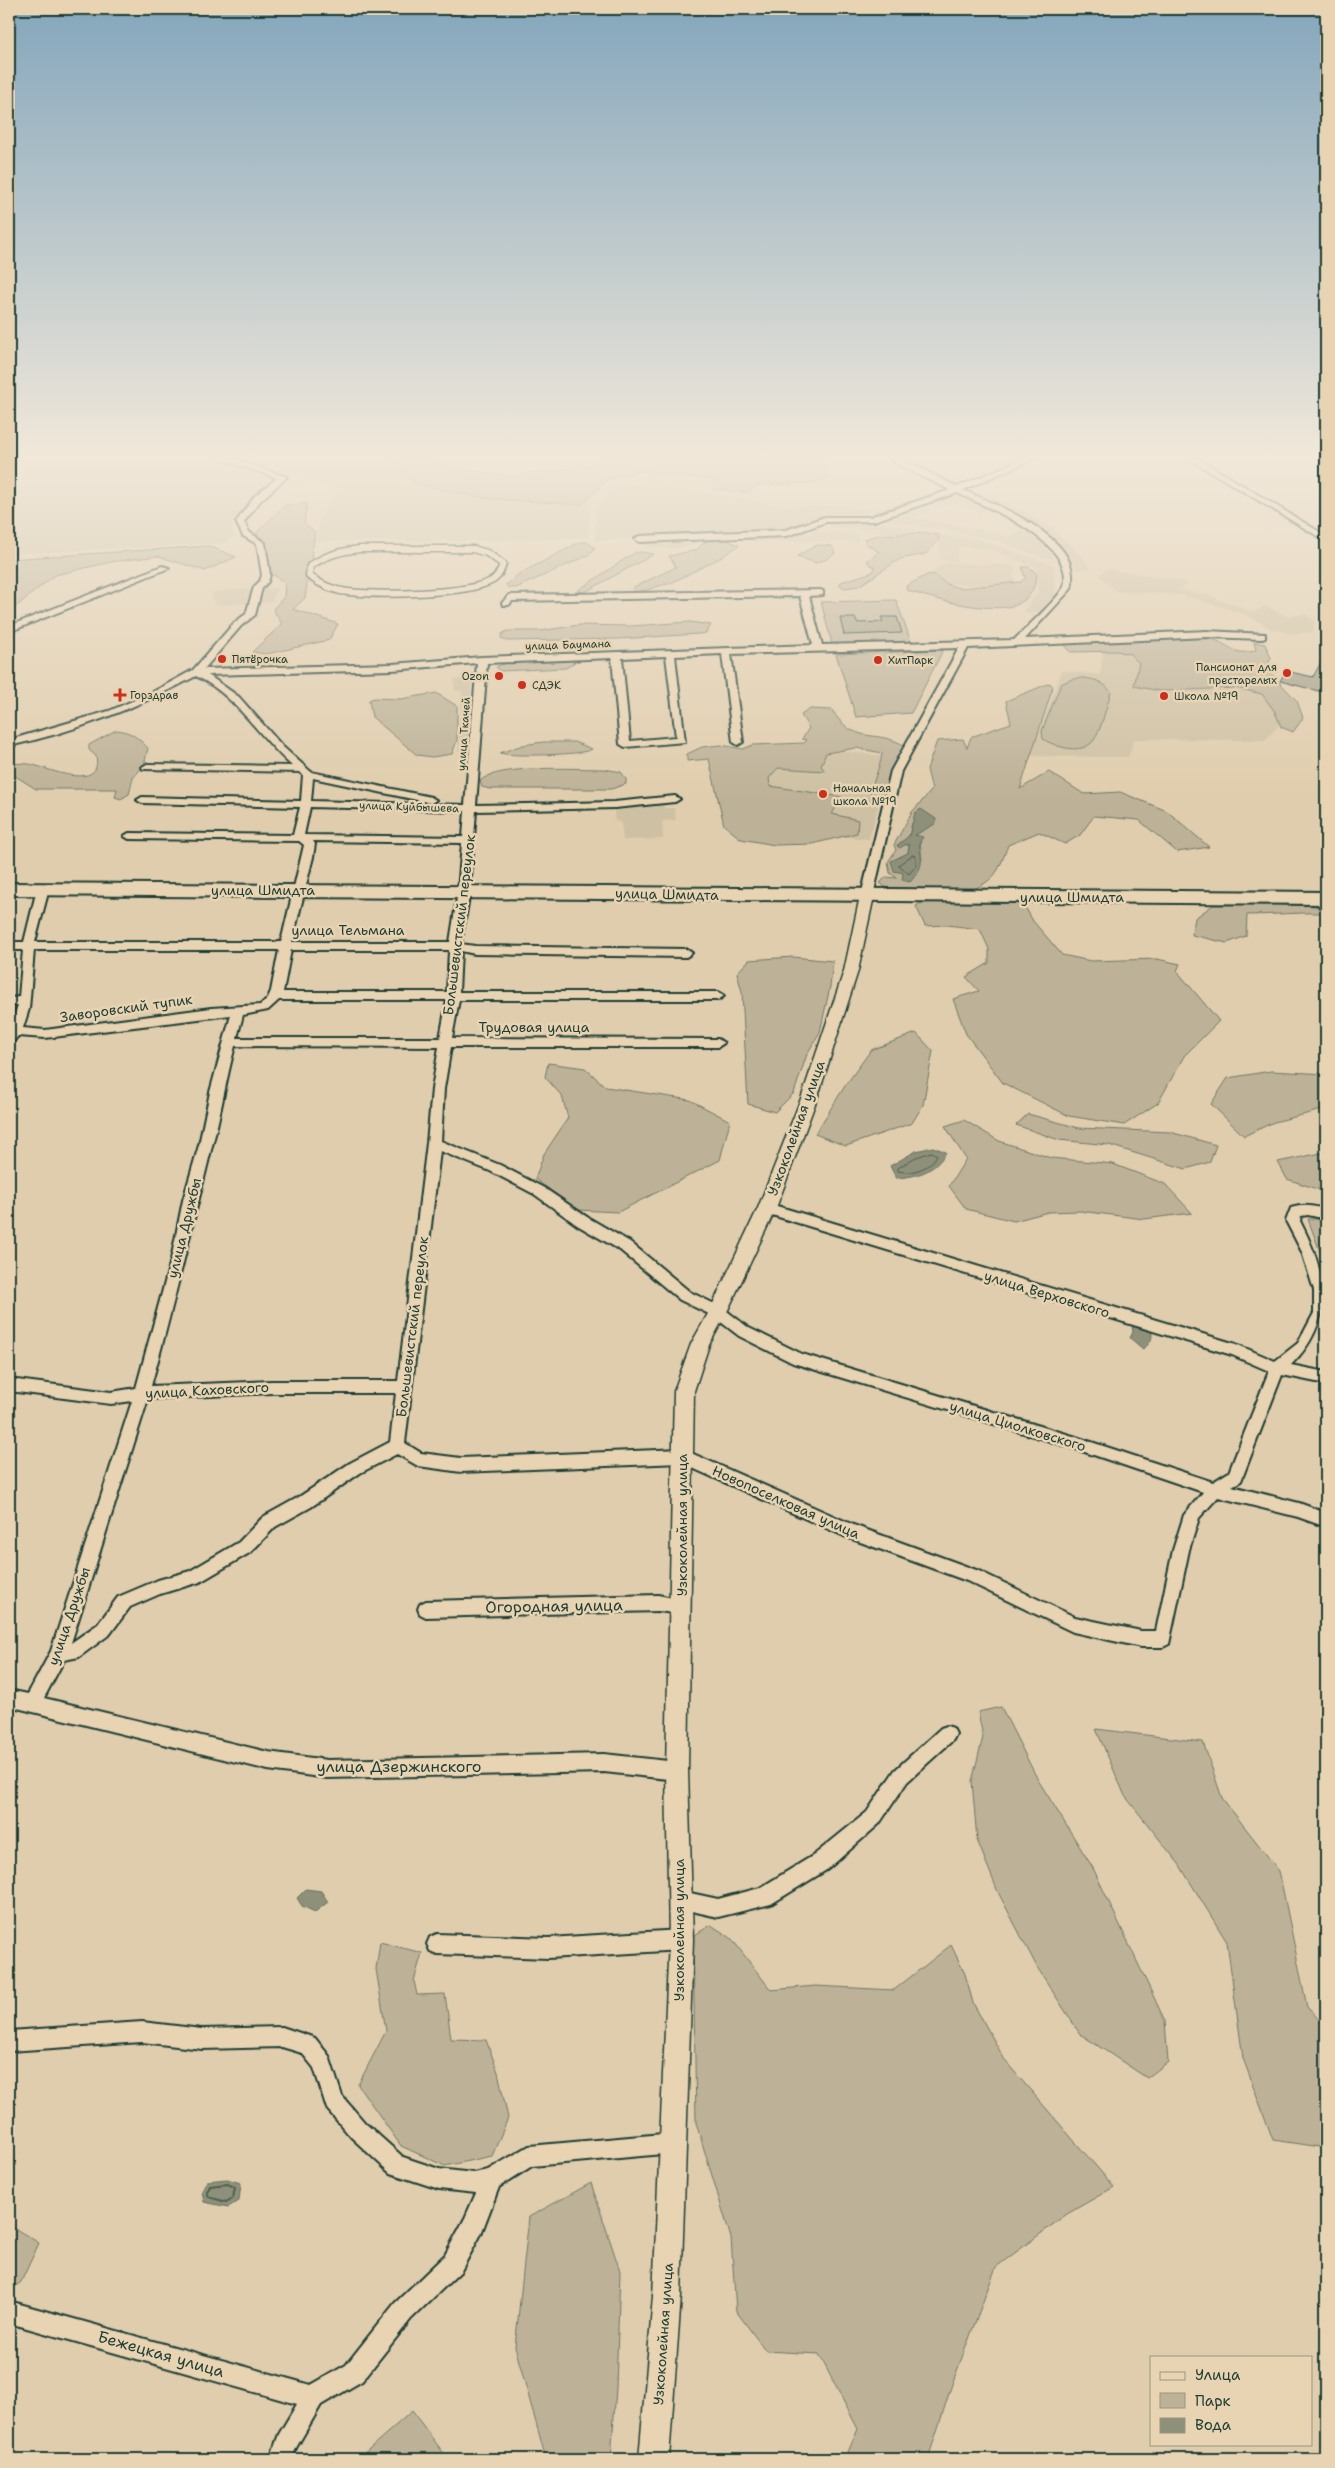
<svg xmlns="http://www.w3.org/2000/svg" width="1335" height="2468" font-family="'Shantell Sans',sans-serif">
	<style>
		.built { fill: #cec0a2 }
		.green { fill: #bdb297; stroke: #6e7866; fill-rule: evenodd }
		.water { fill: #8e907a; stroke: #626f5e }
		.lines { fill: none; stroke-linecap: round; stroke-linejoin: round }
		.shore-far1 { stroke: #4b5e50; stroke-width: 1 }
		.shore { stroke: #4b5e50; stroke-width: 2 }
		.building { fill: #a4a088; stroke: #1f3d34 }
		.pedestrian-casing { stroke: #1f3d34; stroke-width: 9 }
		.minor-casing { stroke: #1f3d34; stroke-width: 4 }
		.tertiary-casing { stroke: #1f3d34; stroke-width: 3 }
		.primary-casing { stroke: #1f3d34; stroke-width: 4 }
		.pedestrian { stroke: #e8d3b2; stroke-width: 6 }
		.minor { fill: #e8d3b2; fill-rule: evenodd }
		.tertiary { fill: #e8d3b2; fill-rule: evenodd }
		.primary { fill: #e8d3b2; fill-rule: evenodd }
		.poi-dot { fill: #c8321e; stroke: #e8d3b2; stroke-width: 2 }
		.labels { text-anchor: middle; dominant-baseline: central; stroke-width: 5; stroke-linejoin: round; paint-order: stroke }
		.far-street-label { font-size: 11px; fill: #1f3d34; stroke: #e8d3b2 }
		.far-poi-label { font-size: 11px; fill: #1f3d34; stroke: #e8d3b2; text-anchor: start }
		.street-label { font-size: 14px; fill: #1f3d34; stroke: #e8d3b2 }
		.near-street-label { font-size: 16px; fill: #1f3d34; stroke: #e8d3b2 }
	</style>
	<rect width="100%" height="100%" fill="#e0cdad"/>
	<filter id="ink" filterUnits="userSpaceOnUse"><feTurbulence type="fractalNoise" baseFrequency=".02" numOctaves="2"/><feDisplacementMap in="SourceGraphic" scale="10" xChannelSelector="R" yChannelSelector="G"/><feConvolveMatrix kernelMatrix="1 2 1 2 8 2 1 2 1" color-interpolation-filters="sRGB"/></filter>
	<g filter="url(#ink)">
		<g class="built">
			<path d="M9 454H197L273 475 231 525 235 536 225 543 9 554Z"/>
			<path d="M222 454H370L409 468 403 484 592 495 588 537 468 541H316L321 515 340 490Z"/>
			<path d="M614 482 693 491 785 506H848L870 511 920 498 925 501 866 519 826 521 799 531 676 535 595 541 596 510Z"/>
			<path d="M953 494 988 508 979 513 955 502 939 508 930 504Z"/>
			<path d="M991 497 1032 515 1047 524 1081 555 1091 569 1078 570 1063 548 1038 526 985 500Z"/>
			<path d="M925 506 933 510 913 517 1009 536 1022 530 1038 539 1054 558H1043L1001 542 958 532 883 520 884 517Z"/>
			<path d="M868 521 918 529 907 534H892L830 527V524Z"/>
			<path d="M814 529H819L821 532 858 533 859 542 743 541V537L803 535 813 533Z"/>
			<path d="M939 535 974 538 1054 565 1055 594 1039 613 1024 612 1038 591 1037 568 989 549 959 546 957 561 941 560Z"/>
			<path d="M694 538 696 544 674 549 642 547 648 541Z"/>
			<path d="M948 562 983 565 1006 564 1016 568 1013 575 1016 585H941L934 570Z"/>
			<path d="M1107 569 1176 580 1188 584 1180 590 1207 595 1254 612 1265 606 1289 617 1304 614 1315 621 1313 632 1292 634 1270 628 1245 614 1181 595 1117 592 1099 576Z"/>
			<path d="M277 588 272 602 216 605 211 593 239 589Z"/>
			<path d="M1215 644 1287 716 1265 740 1134 739 1128 757 1030 756 1062 671 1100 675 1104 645Z"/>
			<path d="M467 673H472L468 751H458L462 691H455L454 680 467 678Z"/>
			<path d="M757 746 805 747 892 757 869 839 770 832Z"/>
			<path d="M628 802H664V808H674L676 820 662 821 663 839 623 840 621 822 615 821 614 810 628 809Z"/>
		</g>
		<g class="green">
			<path d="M374 454H412L463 470 512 476 586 466 604 454H831L823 457 829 477 813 483 757 485 749 493 714 489 713 480 639 471 608 479 582 505 483 498 412 483 399 463Z"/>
			<path d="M307 503 304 523 315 532 305 598 293 609 338 624 329 640 267 654 252 652 282 624 273 609 284 597 285 583 268 571 265 541 256 533 285 505Z"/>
			<path d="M921 532 939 535 938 542 926 554 900 559 859 586 845 588 839 585 841 582 873 572 875 567 869 564 867 561 879 552 865 543V539C879 532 904 536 921 532Z"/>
			<path d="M722 538 739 545 722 557 669 584C656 585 650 591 634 592L632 588 676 567 669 556 696 550 707 540Z"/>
			<path d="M580 542H587L595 548 589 555 516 588H509L506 585 519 574Z"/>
			<path d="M817 545 832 546 835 553 827 559 815 563 797 556Z"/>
			<path d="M209 546 236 557 205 571 158 556 111 562 55 575 9 612V559Z"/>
			<path d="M641 552 654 554 585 592 577 591 634 553Z"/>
			<path d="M1022 567H1030L1037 574C1035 586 1032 596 1020 603 999 616 929 599 907 590L906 586 927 575 934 574C942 582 950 587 961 588L1021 582 1025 578Z"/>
			<path d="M896 600 911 642 832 644 821 602Z"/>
			<path d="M689 622 711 625 706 633 699 634 618 639 507 641 501 638 502 634 507 631H540L579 625 631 626Z"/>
			<path d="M1191 637C1198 637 1205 637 1211 639 1229 643 1234 658 1256 650L1254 642 1265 644 1271 658 1266 668 1297 701 1303 718 1293 732 1281 727 1275 712 1262 694 1236 688 1160 691 1134 686 1139 663 1130 654 1117 651 1071 652 1064 646 1071 643Z"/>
			<path d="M943 650 911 713 856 717 836 654Z"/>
			<path d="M570 660 574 661V663L566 668 500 671 496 667 507 663Z"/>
			<path d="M1083 678C1095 679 1104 682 1111 692 1107 705 1101 730 1094 740 1082 756 1056 747 1043 739L1042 731 1061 684 1072 679Z"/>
			<path d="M1050 683 1053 687 1020 789 1049 772 1084 794 1120 792 1167 811 1209 847 1177 852 1139 820 1094 816 1080 835 1065 844 1039 832 1008 845C999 869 997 880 971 890H889L880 883 886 877 897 878 890 873 888 862 896 850 894 845 912 812 932 790 927 769 937 741 963 739 967 748 971 737 1011 723 1006 701ZM912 823 927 827 914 836 920 840 922 860 896 859 908 853 909 845H897L909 836Z"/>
			<path d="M436 693 457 706V740L452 754 432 757 417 755 372 717 369 700 374 698 401 699Z"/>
			<path d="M810 709 832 710C855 747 877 728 905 746L885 801 871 802C868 787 881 769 882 753L856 748 826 753 821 766 825 771 778 768 769 778 770 786 842 797 832 814 858 820 857 833 812 844 775 845 741 839 724 825 709 759 687 761V754L702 747 721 745 743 749 753 745 804 743 807 740 802 739 809 728 801 715Z"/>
			<path d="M116 730C131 731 138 738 148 748L144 765 133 778 129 794 121 799 115 797 117 789H36L9 772 10 764C19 763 28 763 37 766 51 770 103 791 96 756L89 750V745Z"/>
			<path d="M543 742H574L592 749C585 755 510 757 500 753L523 745Z"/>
			<path d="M604 769 621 772 626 779V784L611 789H490L482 787 480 781C497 764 578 769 604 769Z"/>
			<path d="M959 901 1023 903 1033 921 1062 955 1091 961 1157 959 1180 964 1177 971 1219 1021 1184 1056 1158 1103 1124 1125 1069 1116 1003 1083 966 1034 953 999 979 991 966 977 989 963V949L980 929 947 925 925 926 916 906 921 903Z"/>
			<path d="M1263 904 1315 906 1326 913C1299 912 1274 915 1247 915L1246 936 1227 943 1192 935 1195 918 1213 905Z"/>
			<path d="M793 957 833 961 830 987 820 1032 807 1054 794 1093 775 1112 748 1104 742 992 737 973 749 960Z"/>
			<path d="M916 1033 933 1051 923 1105 912 1123 846 1146 815 1134 845 1086 871 1050Z"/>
			<path d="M548 1063 585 1068 606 1087 690 1100 730 1121 720 1160 618 1212 577 1210 535 1179 544 1154 568 1118 562 1096 545 1077Z"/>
			<path d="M1271 1071 1326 1074V1109L1274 1122 1244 1136 1211 1104 1228 1078Z"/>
			<path d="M1028 1114 1079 1128 1170 1132 1216 1145 1210 1162 1186 1169 1109 1145 1059 1140 1016 1125Z"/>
			<path d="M964 1120 999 1141 1051 1158 1113 1164 1165 1184 1192 1213 1144 1219 1080 1211 1048 1212 1014 1221 966 1209 949 1186 966 1159 945 1126Z"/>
			<path d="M1326 1152V1192L1287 1179 1278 1162Z"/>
			<path d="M1308 1219H1318L1326 1227V1268Z"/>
			<path d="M1001 1707 1038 1780 1093 1868 1165 2021 1168 2062 1147 2078 1080 2034 1037 1967 998 1892 977 1840 972 1781 983 1737 978 1712Z"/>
			<path d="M1096 1729 1203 1742 1222 1798 1279 1871 1307 2007 1326 2027V2148L1273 2140 1243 2058 1227 1942 1179 1864 1125 1796Z"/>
			<path d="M711 1925 731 1938 771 1990 815 1986 894 1990 951 1945 965 1974 973 2003 1006 2062 1114 2187 1067 2214 996 2267 952 2384 928 2459H845L858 2429 819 2354 766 2351 736 2311 731 2238 696 2123 693 1936Z"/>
			<path d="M380 1942 422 1953 414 1981 417 1995 445 1994 451 2039 486 2040 498 2072 508 2118 492 2156 445 2166 401 2146 358 2085 386 2031 376 1969Z"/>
			<path d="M591 2183 620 2271 616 2388 611 2459H546L515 2347 529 2217Z"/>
			<path d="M9 2225 39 2243 21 2282 9 2291Z"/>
			<path d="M412 2411 448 2459H361V2456Z"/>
		</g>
		<g class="water">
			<path d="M921 809 936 819 935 824 915 835 923 837C912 850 933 859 910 882L902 880 903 873 894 871 891 861 908 853 909 845 906 844 900 848 897 846 909 836 915 813Z"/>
			<path d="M933 1147 946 1152C936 1171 917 1177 896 1178L890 1166 916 1151Z"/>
			<path d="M1132 1326 1151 1330C1154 1338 1150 1344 1143 1349L1130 1338 1133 1332Z"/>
			<path d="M306 1889 321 1891 328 1902 315 1912 302 1906 297 1898Z"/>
			<path d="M227 2179 241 2183 239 2201 228 2207 204 2202 202 2191 207 2181Z"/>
		</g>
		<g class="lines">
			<g class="shore-far1">
				<path d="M913 855 916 856V866L909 874 899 865Z"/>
				<path d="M932 1152 937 1155C930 1169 912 1174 898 1171V1168L914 1158Z"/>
			</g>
			<path class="shore" d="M227 2184 235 2187 233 2198 226 2202 209 2197 207 2192 210 2186Z"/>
		</g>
		<g class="building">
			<path d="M881 617H897L902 633 844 635 840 618H855L857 623 883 622Z"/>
			<path d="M1326 653V693L1280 681 1286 671 1313 677Z"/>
		</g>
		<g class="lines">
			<defs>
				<path id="pedestrian" d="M360 549H473L487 553 503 564C501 570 499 576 493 580 468 595 379 595 348 592 334 591 320 584 309 576L310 566C326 555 341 551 360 549Z"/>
				<g id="minor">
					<path d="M207 454H219L287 477 261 500 244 522 249 532 265 543 270 575 268 582 262 588 255 615 241 626 204 669 392 664 482 657 813 645 800 596 512 601 509 605H503L502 603 509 595 820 590 823 591V595L809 596 822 645 1014 640C1023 631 1061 596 1064 586 1076 543 986 506 957 493L874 521 826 522 787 536 639 542 635 539 639 536 786 530 825 517H870L950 490 908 470 883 454H893L957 487 1034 454H1045L963 490C995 504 1072 535 1072 575 1072 581 1073 585 1070 590L1025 639 1207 631 1265 634V638L1262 639 1207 637 968 648 901 771 873 896 867 899 861 896 891 771 959 648 731 654 743 742 738 745 733 742 722 654 675 656 685 742 625 747 620 744 612 658 487 663 476 805 614 802 675 796 680 799 675 802 615 808 476 811 470 891 461 944 475 946 686 949 692 953 686 957 475 954 461 951 459 992H718L724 996 718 1000H459L452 1038 718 1039 724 1043 718 1047H451L444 1089 441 1141 500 1165 544 1188 587 1217 630 1242 690 1292 723 1308 749 1328 802 1354 1073 1436 1213 1482 1229 1472 1269 1371 1232 1355 762 1212 760 1208 767 1203 1236 1344 1275 1361 1298 1343 1314 1313V1290L1302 1252 1286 1221 1291 1208C1304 1204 1313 1206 1326 1209V1219L1308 1215 1301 1216 1300 1221C1328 1275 1335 1321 1291 1365L1326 1372V1384L1282 1375 1243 1476 1241 1481 1232 1486 1299 1503 1326 1513V1527L1298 1517 1218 1497 1199 1518 1189 1550 1169 1644 1163 1647H1141L1073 1632 967 1581 844 1536 681 1463 461 1472 418 1466 397 1454 360 1473 311 1507 275 1527 251 1552 200 1582 160 1594 130 1607 110 1634 79 1657 64 1660 44 1698 268 1752 327 1760 604 1754 677 1762 683 1765 686 1771 683 1777 677 1780 604 1772 327 1778 268 1770 9 1706V1690L28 1694 51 1651 132 1401 111 1404 9 1391V1379L111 1392 136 1388 171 1260 183 1200 199 1145 210 1092 231 1015 45 1038 18 1036 13 1042 9 1043V1031L18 1005 9 1006V998L19 997 23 950H9V942H24L37 889 43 886 49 889 35 942H281L304 845 299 841 129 839 124 836 129 833 293 835 300 807 142 803 137 800 142 797 301 801 303 775 300 772 143 769 142 767 147 764 292 766C259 737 237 696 196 676 137 708 74 732 9 746V740L109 711 151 693 193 670 235 622 246 614 254 587 260 581 262 575 257 544 243 536 236 522 255 496 277 478ZM666 656 676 737 630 741 622 658ZM477 663 465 805 311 801 313 778 431 803 436 800 431 797 311 772 283 747 239 697 208 675 392 670ZM310 807 465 811 463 837 304 835ZM313 841 462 843 458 891 450 942H292L313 857 315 844ZM34 950H279L271 991 267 1000 260 1005 211 1008 45 1030 23 1028 29 1009ZM291 950H449L447 992H283ZM279 1000H447L440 1038H237L243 1015 268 1010ZM235 1046 439 1047 432 1089 427 1143 398 1381H272L151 1386C173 1307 192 1226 212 1146 221 1113 226 1079 235 1046ZM440 1151 490 1171 534 1194 577 1225 620 1250 680 1300 713 1316 739 1336 793 1363 1073 1448 1203 1492 1184 1515 1173 1550 1156 1631H1141L1075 1617 979 1571 856 1526 682 1449 461 1458 421 1453 405 1443ZM272 1393H396L390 1442 350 1463 299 1497 263 1517 239 1542 190 1571 158 1580 118 1597 98 1624 71 1643 148 1399Z"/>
					<path d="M1181 454H1191L1326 536V541Z"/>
					<path d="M162 566 169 568 9 632V626Z"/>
					<path d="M1317 895 1326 900V909L1322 908 1311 898Z"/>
					<path d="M658 1595 687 1601 689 1606 687 1611 681 1614 658 1611 426 1617 420 1614 418 1609 420 1604 426 1601Z"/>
					<path d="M947 1726 953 1728 956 1734 953 1740 907 1782 879 1824 828 1869 771 1904 718 1917 674 1907 672 1900 674 1893 681 1891 718 1899 760 1888 814 1855 867 1812 895 1770 941 1728Z"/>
					<path d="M681 1930 688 1933 691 1940 688 1947 681 1950 548 1958 437 1954 430 1951 427 1944 430 1937 437 1934 548 1938Z"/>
					<path d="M142 2022 202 2029 282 2027 315 2038 329 2056 342 2096 365 2123 403 2157 439 2169 473 2173 488 2170 529 2146 674 2133 681 2136 684 2143 681 2150 674 2153 532 2166 499 2187 481 2234 461 2271 411 2319 362 2381 321 2405 296 2448 292 2459H270L279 2434 297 2404 9 2323V2301L311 2385 346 2365 395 2303 445 2255 465 2218 476 2193 439 2189 390 2173 351 2137 327 2109 314 2068 302 2053 282 2047 202 2049 142 2042 9 2051V2031Z"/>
				</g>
				<path id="tertiary" d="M867 892 874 896 858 971 818 1096 776 1208 727 1312 709 1345 694 1391 688 1771 693 1940 681 2296 669 2459H639L653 2296 669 1940 666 1771 674 1391 691 1344 710 1310 758 1208 802 1096 844 971 860 896Z"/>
				<path id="primary" d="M9 883 1326 892V904L9 895Z"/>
			</defs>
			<use href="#pedestrian" class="pedestrian-casing"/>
			<use href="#minor" class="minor-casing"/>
			<use href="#tertiary" class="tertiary-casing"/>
			<use href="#primary" class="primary-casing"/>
			<use href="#pedestrian" class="pedestrian"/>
			<use href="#minor" class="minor"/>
			<use href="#tertiary" class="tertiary"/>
			<use href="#primary" class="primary"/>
		</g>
	</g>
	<linearGradient id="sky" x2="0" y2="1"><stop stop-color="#84a6bc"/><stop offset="0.57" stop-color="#f1e8da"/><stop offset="1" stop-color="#f1e8da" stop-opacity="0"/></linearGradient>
	<rect width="1335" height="800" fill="url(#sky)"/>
	<g class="poi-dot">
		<circle cx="222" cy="659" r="5"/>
		<circle cx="878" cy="660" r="5"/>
		<circle cx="1287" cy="673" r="5"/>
		<circle cx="499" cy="676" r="5"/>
		<circle cx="522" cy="685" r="5"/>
		<path d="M117.5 687.5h5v5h5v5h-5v5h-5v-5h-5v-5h5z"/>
		<circle cx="1164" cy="696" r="5"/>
		<circle cx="823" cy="794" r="5"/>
	</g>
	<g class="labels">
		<g class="far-street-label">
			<text transform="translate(568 645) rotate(-2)">улица Баумана</text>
			<text transform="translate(464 734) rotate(-86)">улица Ткачей</text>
			<text transform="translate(409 807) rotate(2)">улица Куйбышева</text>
		</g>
		<g class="far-poi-label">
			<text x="232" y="659">Пятёрочка</text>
			<text x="888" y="660">ХитПарк</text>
			<text x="1277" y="667" text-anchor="end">Пансионат для<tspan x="1277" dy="13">престарелых</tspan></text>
			<text x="489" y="676" text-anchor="end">Ozon</text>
			<text x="532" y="685">СДЭК</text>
			<text x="130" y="695">Горздрав</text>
			<text x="1174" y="696">Школа №19</text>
			<text x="833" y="788">Начальная<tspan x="833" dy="13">школа №19</tspan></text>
		</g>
		<g class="street-label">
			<text x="263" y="890">улица Шмидта</text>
			<text transform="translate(667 894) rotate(1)">улица Шмидта</text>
			<text x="1072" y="897">улица Шмидта</text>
			<text transform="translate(459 925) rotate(-83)">Большевистский переулок</text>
			<text x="348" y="930">улица Тельмана</text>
			<text transform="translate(126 1008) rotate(-8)">Заворовский тупик</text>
			<text x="534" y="1027">Трудовая улица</text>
			<text transform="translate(796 1128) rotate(-70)">Узкоколейная улица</text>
			<text transform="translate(184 1228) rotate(-76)">улица Дружбы</text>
			<text transform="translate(1047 1294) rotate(17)">улица Верховского</text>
			<text transform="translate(412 1327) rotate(-83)">Большевистский переулок</text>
			<text transform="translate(207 1390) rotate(-3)">улица Каховского</text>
			<text transform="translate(1018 1426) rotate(17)">улица Циолковского</text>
			<text transform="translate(786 1502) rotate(24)">Новопоселковая улица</text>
			<text transform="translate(682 1525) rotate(-90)">Узкоколейная улица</text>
			<text transform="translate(69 1616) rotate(-71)">улица Дружбы</text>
			<text transform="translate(679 1930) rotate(-90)">Узкоколейная улица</text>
			<text transform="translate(663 2334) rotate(-86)">Узкоколейная улица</text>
		</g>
		<g class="near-street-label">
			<text transform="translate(554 1606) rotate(-1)">Огородная улица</text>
			<text x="399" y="1766">улица Дзержинского</text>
			<text transform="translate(161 2354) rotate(16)">Бежецкая улица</text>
		</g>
	</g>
	<rect width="1335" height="2468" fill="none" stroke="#e8d3b2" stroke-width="30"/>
	<rect x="15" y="15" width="1305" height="2438" fill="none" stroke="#1f3d34" stroke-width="2" filter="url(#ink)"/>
	<rect x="1150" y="2356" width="162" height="90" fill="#e8d3b2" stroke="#989780"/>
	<rect x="1160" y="2372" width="25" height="8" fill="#e8d3b2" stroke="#989780"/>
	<text x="1195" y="2380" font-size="15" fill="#1f3d34">Улица</text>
	<rect x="1160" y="2393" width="25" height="15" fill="#bdb297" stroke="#989780"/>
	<text x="1195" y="2406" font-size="15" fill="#1f3d34">Парк</text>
	<rect x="1160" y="2418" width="25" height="15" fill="#8e907a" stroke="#989780"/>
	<text x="1195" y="2430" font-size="15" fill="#1f3d34">Вода</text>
</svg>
